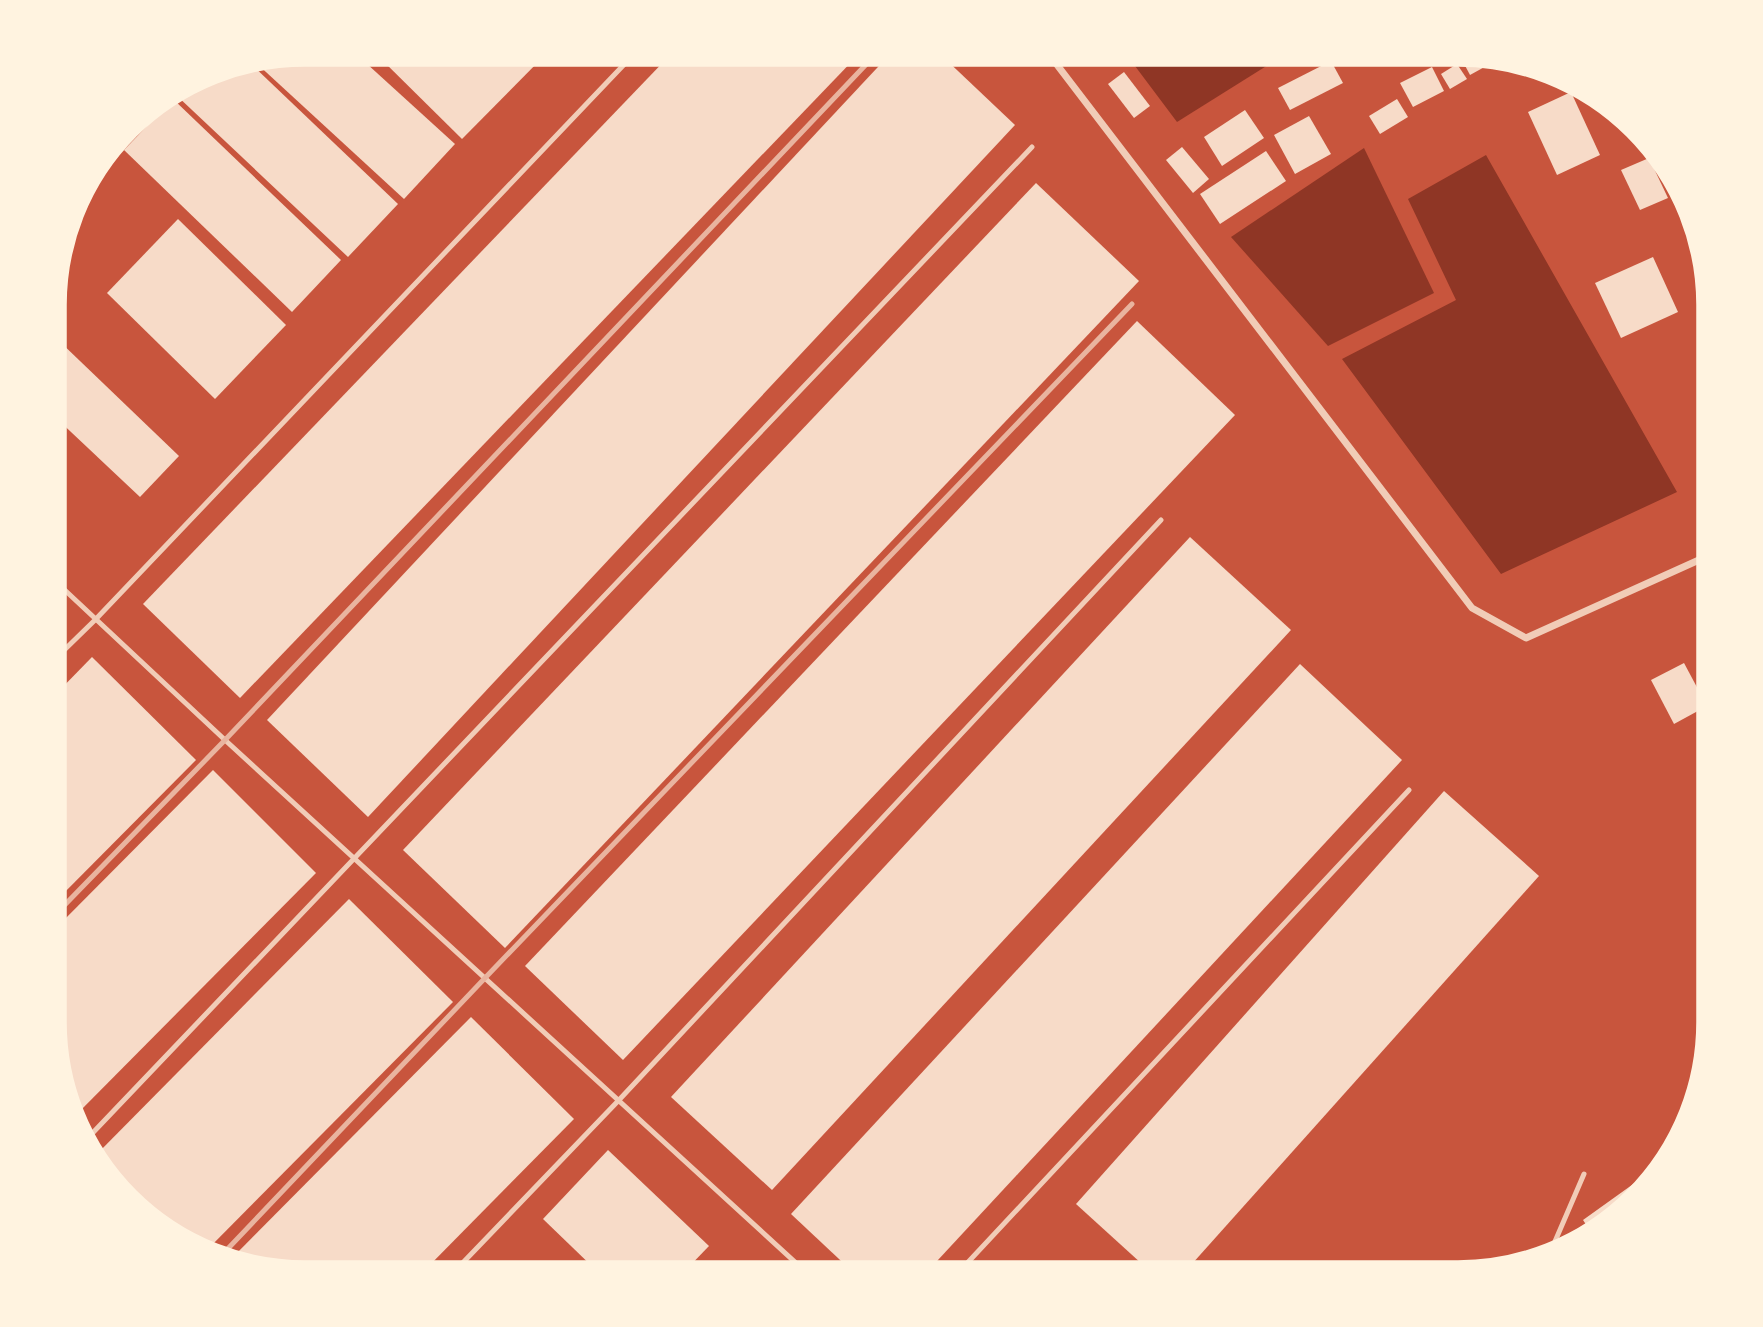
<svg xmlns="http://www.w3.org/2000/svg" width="1763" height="1327" font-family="Roboto,sans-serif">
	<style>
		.water { fill: #8f3625 }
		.building { fill: #f7dbc8 }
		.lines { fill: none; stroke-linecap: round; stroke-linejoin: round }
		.service { stroke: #f1ccb7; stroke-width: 5 }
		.minor { stroke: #f1ccb7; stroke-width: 7 }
		.rail { stroke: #e9b49f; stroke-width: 5 }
		.rim { fill: none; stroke: #fff3e0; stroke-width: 3.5 }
	</style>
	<rect width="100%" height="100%" fill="#c8553d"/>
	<g class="water">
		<path d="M1128 53H1287L1177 122 1126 54Z"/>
		<path d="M1364 148 1434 293 1328 346 1231 237Z"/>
		<path d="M1486 155 1677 492 1501 574 1342 359 1456 300 1408 199Z"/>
	</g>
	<g class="building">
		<path d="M304 52 355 53 455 144 404 199 254 61Z"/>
		<path d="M375 53H547L462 139Z"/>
		<path d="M672 53H860L240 698 143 604Z"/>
		<path d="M891 53H939L1015 125 368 817 267 720Z"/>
		<path d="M1472 53H1475L1499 59 1470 75 1461 58Z"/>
		<path d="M1331 61 1343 83 1290 110 1278 88Z"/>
		<path d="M249 62 398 204 348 257 175 94 223 66Z"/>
		<path d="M1457 64 1467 79 1450 89 1441 74Z"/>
		<path d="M1432 67 1444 91 1413 107 1400 83Z"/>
		<path d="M1124 72 1150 106 1134 118 1108 84Z"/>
		<path d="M1571 92 1600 155 1557 175 1528 112Z"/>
		<path d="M173 99 341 260 292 312 124 150Z"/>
		<path d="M1397 99 1408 117 1380 134 1369 116Z"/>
		<path d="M1245 110 1264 138 1222 166 1204 137Z"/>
		<path d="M1309 116 1331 154 1295 174 1274 135Z"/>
		<path d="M1182 147 1209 179 1193 193 1166 160Z"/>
		<path d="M1266 151 1286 181 1220 224 1200 194Z"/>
		<path d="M1649 158 1668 198 1640 210 1621 170Z"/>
		<path d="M1036 183 1139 281 505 948 403 850Z"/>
		<path d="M178 219 286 325 215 399 107 293Z"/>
		<path d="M1653 257 1678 312 1621 338 1595 283Z"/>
		<path d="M1137 321 1235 415 623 1060 525 966Z"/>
		<path d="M55 337 179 456 140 497 54 416Z"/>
		<path d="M1190 537 1291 630 772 1190 671 1097Z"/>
		<path d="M92 657 196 760 53 904 54 696Z"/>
		<path d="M1684 663 1707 706 1674 724 1651 680Z"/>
		<path d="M1300 664 1402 760 925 1274H855L791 1214Z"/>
		<path d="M213 770 316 873 74 1117 53 1040V931Z"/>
		<path d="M1444 791 1539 876 1183 1274H1153L1076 1204Z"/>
		<path d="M349 899 453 1002 204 1253 139 1212 95 1156Z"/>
		<path d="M471 1017 574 1119 421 1274H288L230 1260Z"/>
		<path d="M608 1150 709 1246 682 1274H600L543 1219Z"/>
		<path d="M1664 1162 1648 1188 1591 1232 1583 1220Z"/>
		<path d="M734 1265 744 1274H725Z"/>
	</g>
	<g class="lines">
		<g class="service">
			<path d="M54 580 225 740 808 1274"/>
			<path d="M54 660 95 620 635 53"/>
			<path d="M84 1142 1032 147"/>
			<path d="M1550 1253 1584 1174"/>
			<path d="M452 1274 619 1100 1161 520"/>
			<path d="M957 1274 1409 790"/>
		</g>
		<path class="minor" d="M1048 53 1472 608 1526 638 1710 555"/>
		<g class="rail">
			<path d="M53 917 225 740 875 55"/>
			<path d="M219 1258 485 978 1132 304"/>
		</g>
	</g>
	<path d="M0 0H1763V1327H0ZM305 65H1458A240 240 0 0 1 1698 305V1022A240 240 0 0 1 1458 1262H305A240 240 0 0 1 65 1022V305A240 240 0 0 1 305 65Z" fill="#fff3e0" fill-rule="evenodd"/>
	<path class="rim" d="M305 65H1458A240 240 0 0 1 1698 305V1022A240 240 0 0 1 1458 1262H305A240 240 0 0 1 65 1022V305A240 240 0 0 1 305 65Z"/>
</svg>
